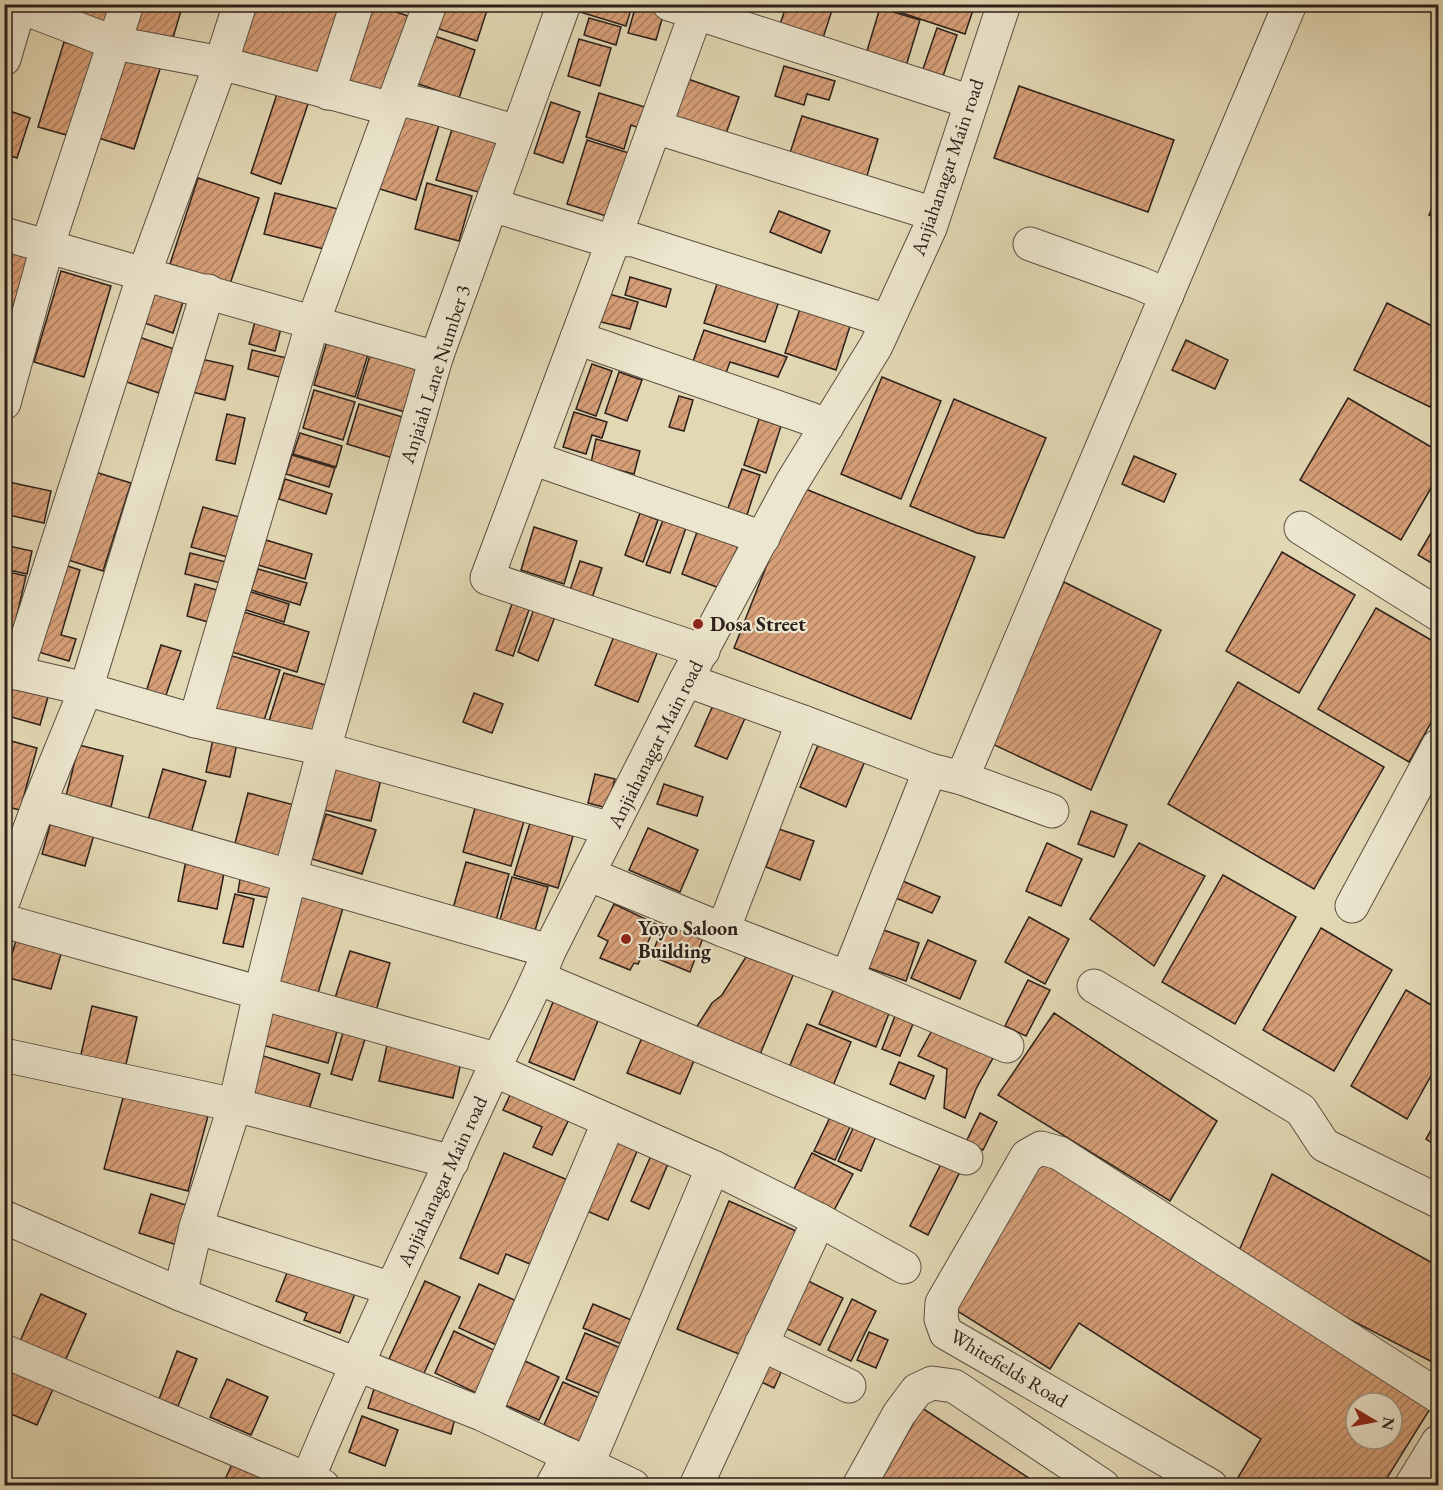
<svg xmlns="http://www.w3.org/2000/svg" width="1443" height="1490" font-family="'EB Garamond',serif">
	<style>
		.building { fill: url(#building-hatch); stroke: #2d201a; stroke-width: 1.5; fill-rule: evenodd }
		.lines { fill: none; stroke-linecap: round; stroke-linejoin: round }
		.minor-casing { stroke: #5a4e40; stroke-width: 35 }
		.minor { stroke: #ece6ce; stroke-width: 33 }
		.poi-dot { fill: #8f2418; stroke: #ece6ce; stroke-width: 2 }
		.labels { text-anchor: middle; dominant-baseline: central; stroke-width: 4.5; stroke-linejoin: round; paint-order: stroke }
		.street-label { font-size: 20px; fill: #2d201a; stroke: #ece6ce }
		.poi-label { font-size: 20px; font-weight: bold; fill: #2d201a; stroke: #ece6ce; text-anchor: start }
	</style>
	<defs>
		<pattern id="building-hatch" width="6" height="6" patternUnits="userSpaceOnUse" patternTransform="scale(1.5)"><rect width="6" height="6" fill="#d69f78"/><path d="M-1 1l2-2M0 6l6-6M5 7l2-2" fill="none" stroke="#ae8162"/></pattern>
	</defs>
	<rect width="100%" height="100%" fill="#e2d8b4"/>
	<filter id="stains"><feTurbulence type="fractalNoise" baseFrequency=".00333" numOctaves="4"/><feColorMatrix values="0 0 0 0 .2 0 0 0 0 .09 0 0 0 0 .02 0 0 0 .5 -.17"/></filter>
	<radialGradient id="worn" r=".72"><stop offset=".6" stop-color="#630" stop-opacity="0"/><stop offset="1" stop-color="#630" stop-opacity=".3"/></radialGradient>
	<g class="building">
		<path d="M74 4H118L112 24 72 11Z"/>
		<path d="M139 4H183L172 41 132 30Z"/>
		<path d="M252 4H332L339 7 314 84 234 58Z"/>
		<path d="M361 4H373L408 16 381 96 336 80Z"/>
		<path d="M436 4H489L477 41 430 26Z"/>
		<path d="M582 4H626L632 6 626 26 580 12Z"/>
		<path d="M787 4H834L822 41 779 27Z"/>
		<path d="M885 4H975L965 34 884 7Z"/>
		<path d="M636 5 664 12 656 40 628 33Z"/>
		<path d="M880 8 920 20 906 66 866 54Z"/>
		<path d="M589 18 621 27 616 45 584 35Z"/>
		<path d="M937 28 957 35 943 76 923 69Z"/>
		<path d="M426 33 475 50 459 98 410 81Z"/>
		<path d="M579 39 611 48 600 86 568 76Z"/>
		<path d="M64 42 102 54 77 138 38 127Z"/>
		<path d="M123 54 161 66 134 149 95 137Z"/>
		<path d="M784 66 835 81 829 100 807 94 804 105 775 96Z"/>
		<path d="M688 79 739 97 723 142 672 125Z"/>
		<path d="M1019 86 1174 140 1148 212 994 158Z"/>
		<path d="M599 93 648 108 642 129 631 125 624 149 586 137Z"/>
		<path d="M277 94 308 104 281 184 251 173Z"/>
		<path d="M551 102 580 112 563 163 534 153Z"/>
		<path d="M394 108 440 122 416 200 370 186Z"/>
		<path d="M4 109 30 118 17 158 4 154Z"/>
		<path d="M802 116 878 139 866 179 789 156Z"/>
		<path d="M453 126 498 139 482 193 436 180Z"/>
		<path d="M587 140 632 154 613 218 567 204Z"/>
		<path d="M198 178 259 198 230 284 170 264Z"/>
		<path d="M427 183 472 196 459 241 415 229Z"/>
		<path d="M275 193 342 210 332 251 264 234Z"/>
		<path d="M1438 195V220L1429 215Z"/>
		<path d="M779 211 830 231 821 253 770 232Z"/>
		<path d="M9 249 41 259 24 310 4 303V263Z"/>
		<path d="M61 271 111 286 84 377 34 362Z"/>
		<path d="M630 277 671 289 666 307 625 295Z"/>
		<path d="M719 278 780 298 765 342 704 323Z"/>
		<path d="M151 288 184 299 173 333 139 321Z"/>
		<path d="M609 294 638 302 630 329 601 322Z"/>
		<path d="M1387 303 1438 329V390L1430 407 1354 370Z"/>
		<path d="M801 306 851 323 836 370 785 353Z"/>
		<path d="M257 314 283 321 275 351 249 344Z"/>
		<path d="M704 330 787 357 778 377 730 362 723 381 690 370Z"/>
		<path d="M136 336 174 349 159 393 121 380Z"/>
		<path d="M328 338 369 351 355 397 314 385Z"/>
		<path d="M1186 340 1228 360 1215 389 1172 370Z"/>
		<path d="M252 350 287 358 283 378 248 369Z"/>
		<path d="M371 352 426 369 412 414 357 398Z"/>
		<path d="M192 357 233 366 225 400 184 390Z"/>
		<path d="M592 364 612 371 596 416 576 409Z"/>
		<path d="M619 372 642 380 627 421 605 413Z"/>
		<path d="M882 377 941 401 901 499 841 474Z"/>
		<path d="M314 390 355 402 343 440 303 428Z"/>
		<path d="M679 396 693 400 684 431 669 427Z"/>
		<path d="M1348 398 1438 451V476L1401 540 1300 480Z"/>
		<path d="M954 399 1046 438 1004 538 977 533 910 506Z"/>
		<path d="M359 404 409 419 396 459 347 444Z"/>
		<path d="M574 412 607 422 602 438 592 435 586 454 563 447Z"/>
		<path d="M227 414 245 418 235 464 216 460Z"/>
		<path d="M759 419 781 426 766 473 744 465Z"/>
		<path d="M300 433 342 446 336 467 293 454Z"/>
		<path d="M596 439 640 451 634 474 591 463Z"/>
		<path d="M292 455 335 468 329 487 286 474Z"/>
		<path d="M1134 456 1176 474 1164 502 1122 484Z"/>
		<path d="M742 469 760 475 746 518 727 511Z"/>
		<path d="M92 471 131 483 103 571 65 559Z"/>
		<path d="M285 479 332 494 326 514 279 499Z"/>
		<path d="M4 481 51 491 44 523 4 514Z"/>
		<path d="M798 486 975 557 911 719 734 648Z"/>
		<path d="M203 507 246 519 235 559 191 547Z"/>
		<path d="M640 513 658 520 643 562 625 555Z"/>
		<path d="M663 520 686 528 670 573 646 565Z"/>
		<path d="M1438 521V567L1418 555Z"/>
		<path d="M534 527 577 541 564 584 521 570Z"/>
		<path d="M697 532 738 546 722 589 682 574Z"/>
		<path d="M266 540 312 554 305 579 258 565Z"/>
		<path d="M4 545 32 551 27 574 4 569Z"/>
		<path d="M1282 552 1355 595 1299 693 1226 651Z"/>
		<path d="M190 553 238 565 233 586 185 574Z"/>
		<path d="M580 561 602 568 592 598 570 590Z"/>
		<path d="M61 564 80 570 61 635 76 639 69 661 35 651Z"/>
		<path d="M258 569 307 583 300 605 251 590Z"/>
		<path d="M4 571 26 576 11 641 4 640Z"/>
		<path d="M1064 582 1161 630 1091 790 990 743Z"/>
		<path d="M195 584 217 590 208 622 187 616Z"/>
		<path d="M248 591 289 604 284 622 243 609Z"/>
		<path d="M515 595 532 601 513 656 496 650Z"/>
		<path d="M537 601 558 609 538 661 518 652Z"/>
		<path d="M1376 608 1438 644V710L1409 762 1318 709Z"/>
		<path d="M244 612 309 632 297 672 232 652Z"/>
		<path d="M616 631 659 648 638 702 595 685Z"/>
		<path d="M161 645 181 651 165 698 146 692Z"/>
		<path d="M229 655 280 670 262 727 213 712Z"/>
		<path d="M284 673 329 686 313 737 268 724Z"/>
		<path d="M1238 682 1384 767 1314 889 1168 804Z"/>
		<path d="M4 685 48 697 40 725 4 715Z"/>
		<path d="M474 693 503 704 492 733 463 722Z"/>
		<path d="M714 703 746 716 727 759 695 746Z"/>
		<path d="M822 736 867 756 846 807 800 787Z"/>
		<path d="M4 739 37 748 20 810 4 806Z"/>
		<path d="M213 739 237 743 230 777 206 772Z"/>
		<path d="M79 745 123 756 111 807 66 796Z"/>
		<path d="M335 764 382 775 371 821 324 810Z"/>
		<path d="M163 769 206 781 191 833 148 820Z"/>
		<path d="M595 774 615 779 607 808 588 803Z"/>
		<path d="M664 784 703 797 697 816 657 804Z"/>
		<path d="M248 793 298 806 284 859 234 847Z"/>
		<path d="M475 808 524 821 511 866 463 852Z"/>
		<path d="M54 811 97 824 85 866 42 854Z"/>
		<path d="M1091 811 1127 825 1114 857 1078 844Z"/>
		<path d="M326 814 376 830 362 874 312 859Z"/>
		<path d="M530 823 573 836 558 888 514 875Z"/>
		<path d="M648 828 698 850 680 892 629 870Z"/>
		<path d="M779 829 814 841 800 880 766 867Z"/>
		<path d="M1047 843 1082 859 1061 906 1026 891Z"/>
		<path d="M1139 843 1205 876 1154 966 1090 919Z"/>
		<path d="M187 855 226 863 217 909 178 901Z"/>
		<path d="M466 862 509 874 495 924 452 912Z"/>
		<path d="M241 873 274 879 271 898 238 892Z"/>
		<path d="M1223 875 1296 917 1235 1024 1162 982Z"/>
		<path d="M512 877 548 887 533 937 498 927Z"/>
		<path d="M898 879 940 897 932 913 891 896Z"/>
		<path d="M304 889 345 901 318 993 277 981Z"/>
		<path d="M235 894 254 899 243 947 223 943Z"/>
		<path d="M614 904 656 924 638 964 634 963 630 970 600 958 608 941 598 936Z"/>
		<path d="M668 915 706 930 690 972 651 956Z"/>
		<path d="M1029 917 1069 939 1045 984 1005 962Z"/>
		<path d="M873 926 919 943 906 981 860 965Z"/>
		<path d="M1321 928 1392 970 1334 1071 1263 1030Z"/>
		<path d="M18 934 63 947 51 989 5 977Z"/>
		<path d="M928 940 976 961 960 999 911 978Z"/>
		<path d="M350 951 390 963 376 1011 335 998Z"/>
		<path d="M746 957 794 973 756 1064 694 1031 712 1003 722 995Z"/>
		<path d="M1028 980 1050 990 1026 1036 1005 1026Z"/>
		<path d="M837 981 893 1003 876 1047 819 1024Z"/>
		<path d="M1406 990 1438 1009V1063L1407 1119 1351 1086Z"/>
		<path d="M555 997 600 1016 574 1080 529 1062Z"/>
		<path d="M273 1002 340 1021 328 1063 262 1045Z"/>
		<path d="M92 1006 137 1017 124 1073 79 1063Z"/>
		<path d="M899 1006 917 1014 900 1056 882 1049Z"/>
		<path d="M1054 1013 1217 1121 1170 1201 998 1095Z"/>
		<path d="M807 1024 851 1042 832 1088 788 1070Z"/>
		<path d="M935 1025 993 1058 976 1089 965 1118 944 1108 947 1069 918 1056Z"/>
		<path d="M344 1029 366 1036 352 1080 331 1074Z"/>
		<path d="M643 1035 696 1056 680 1094 627 1073Z"/>
		<path d="M388 1041 462 1058 453 1098 379 1081Z"/>
		<path d="M251 1052 320 1074 306 1119 240 1100Z"/>
		<path d="M899 1062 934 1076 925 1099 890 1084Z"/>
		<path d="M512 1091 570 1117 552 1155 533 1147 542 1127 503 1110Z"/>
		<path d="M124 1094 208 1116 188 1191 104 1169Z"/>
		<path d="M833 1111 853 1120 835 1160 814 1151Z"/>
		<path d="M980 1113 997 1122 983 1150 966 1142Z"/>
		<path d="M1438 1117V1147L1426 1139Z"/>
		<path d="M855 1124 877 1134 861 1171 838 1161Z"/>
		<path d="M613 1130 641 1142 608 1220 580 1208Z"/>
		<path d="M653 1151 670 1159 649 1209 631 1201Z"/>
		<path d="M504 1153 577 1184 542 1269 506 1254 498 1274 460 1258Z"/>
		<path d="M812 1153 853 1174 831 1216 791 1195Z"/>
		<path d="M945 1156 963 1166 928 1235 910 1226Z"/>
		<path d="M1045 1158 1433 1404 1382 1486H1233L1261 1439 1079 1323 1050 1369 951 1307ZM1356 1403H1392V1439H1356Z"/>
		<path d="M1272 1174 1438 1266V1365L1235 1260Z"/>
		<path d="M151 1194 189 1206 177 1245 139 1233Z"/>
		<path d="M729 1201 796 1231 744 1356 677 1329Z"/>
		<path d="M290 1265 356 1291 340 1333 304 1320 307 1313 276 1301Z"/>
		<path d="M802 1278 843 1298 820 1345 779 1325Z"/>
		<path d="M425 1281 460 1297 423 1375 389 1359Z"/>
		<path d="M479 1284 521 1303 501 1347 459 1328Z"/>
		<path d="M41 1294 86 1314 65 1361 20 1341Z"/>
		<path d="M852 1299 876 1311 851 1361 828 1350Z"/>
		<path d="M593 1304 636 1322 626 1346 583 1328Z"/>
		<path d="M454 1331 498 1352 478 1394 435 1373Z"/>
		<path d="M869 1332 888 1340 876 1368 857 1360Z"/>
		<path d="M585 1333 623 1349 604 1395 566 1379Z"/>
		<path d="M177 1351 197 1359 178 1406 159 1399Z"/>
		<path d="M770 1352 787 1359 774 1388 757 1380Z"/>
		<path d="M525 1361 559 1377 539 1420 505 1405Z"/>
		<path d="M17 1363 57 1380 37 1425 4 1411V1390Z"/>
		<path d="M227 1379 268 1397 251 1435 210 1417Z"/>
		<path d="M563 1382 604 1400 585 1444 544 1425Z"/>
		<path d="M374 1389 456 1414 451 1434 368 1408Z"/>
		<path d="M922 1408 1041 1486H878Z"/>
		<path d="M362 1416 398 1430 385 1466 349 1452Z"/>
		<path d="M234 1460 281 1482 279 1486H222Z"/>
		<path d="M717 1477 736 1486H713Z"/>
	</g>
	<g class="lines">
		<defs>
			<g id="minor">
				<path d="M13 4 115 43 221 63 391 109"/>
				<path d="M669 4 971 102"/>
				<path d="M696 13 614 239 487 578 703 651"/>
				<path d="M4 59 20 4"/>
				<path d="M328 93 357 4"/>
				<path d="M395 98 433 107 517 132"/>
				<path d="M655 127 934 214"/>
				<path d="M492 205 603 239 634 240 887 321"/>
				<path d="M4 234 436 358"/>
				<path d="M1030 244 1139 283 1167 295"/>
				<path d="M577 338 808 418 827 426"/>
				<path d="M4 403 47 247 127 4"/>
				<path d="M532 458 763 538"/>
				<path d="M1301 528 1438 614"/>
				<path d="M4 670 86 689 195 721 324 749 611 829"/>
				<path d="M16 673 144 274 221 63 240 4"/>
				<path d="M686 680 803 722 930 770 962 778 1052 811"/>
				<path d="M195 721 313 322 430 4"/>
				<path d="M962 778 1290 4"/>
				<path d="M39 804 549 951"/>
				<path d="M588 874 723 930 847 978 1007 1046"/>
				<path d="M4 899 39 804 86 689 208 291"/>
				<path d="M1352 906 1438 746"/>
				<path d="M4 921 499 1060"/>
				<path d="M723 930 803 722"/>
				<path d="M539 978 966 1158"/>
				<path d="M847 978 930 770"/>
				<path d="M1094 986 1301 1110 1324 1145 1438 1201"/>
				<path d="M4 1055 235 1105 452 1162"/>
				<path d="M494 1070 713 1167 819 1220 696 1486"/>
				<path d="M4 1217 180 1294 484 1415 633 1486"/>
				<path d="M819 1220 904 1267"/>
				<path d="M196 1227 392 1289"/>
				<path d="M180 1294 196 1227 235 1105 260 994 290 877 324 749 436 358 564 4"/>
				<path d="M761 1344 849 1386"/>
				<path d="M4 1351 323 1486"/>
				<path d="M484 1415 609 1121"/>
				<path d="M588 1463 713 1167"/>
				<path d="M305 1486C362 1346 429 1212 491 1075 510 1033 533 994 549 951L686 680 791 484 876 346 930 228 1004 4"/>
				<path d="M552 1486 569 1455"/>
				<path d="M859 1486 899 1414 917 1390 932 1383 954 1386 1103 1486"/>
				<path d="M1211 1486 946 1333 941 1319 942 1303 1027 1156 1041 1148 1059 1153 1438 1396"/>
				<path d="M1411 1486 1438 1442"/>
			</g>
		</defs>
		<use href="#minor" class="minor-casing"/>
		<use href="#minor" class="minor"/>
	</g>
	<g class="poi-dot">
		<circle cx="698" cy="624" r="6"/>
		<circle cx="626" cy="939" r="6"/>
	</g>
	<g class="labels">
		<g class="street-label">
			<text transform="translate(947 167) rotate(-71)">Anjiahanagar Main road</text>
			<text transform="translate(435 374) rotate(-72)">Anjaiah Lane Number 3</text>
			<text transform="translate(655 744) rotate(-63)">Anjiahanagar Main road</text>
			<text transform="translate(442 1181) rotate(-65)">Anjiahanagar Main road</text>
			<text transform="translate(1009 1368) rotate(31)">Whitefields Road</text>
		</g>
		<g class="poi-label">
			<text x="710" y="624">Dosa Street</text>
			<text x="638" y="928">Yoyo Saloon<tspan x="638" dy="23">Building</tspan></text>
		</g>
	</g>
	<rect width="1443" height="1490" fill="none" stroke="#e2d8b4" stroke-width="24"/>
	<rect x="6" y="6" width="1431" height="1478" fill="none" stroke="#2d201a" stroke-width="3"/>
	<rect x="12" y="12" width="1419" height="1466" fill="none" stroke="#2d201a" stroke-width="1.5"/>
	<g transform="translate(1374 1421) rotate(100)"><circle r="28" fill="#ece6ce" stroke="#a09786" stroke-width="1.5"/>
	<path d="M0-4.5L10 22L0 15L-10 22Z" fill="#8f2418"/>
	<text y="-9" font-size="16" font-weight="bold" text-anchor="middle" fill="#2d201a">N</text>
	</g>
	<rect width="100%" height="100%" filter="url(#stains)"/>
	<rect width="100%" height="100%" fill="url(#worn)"/>
</svg>
